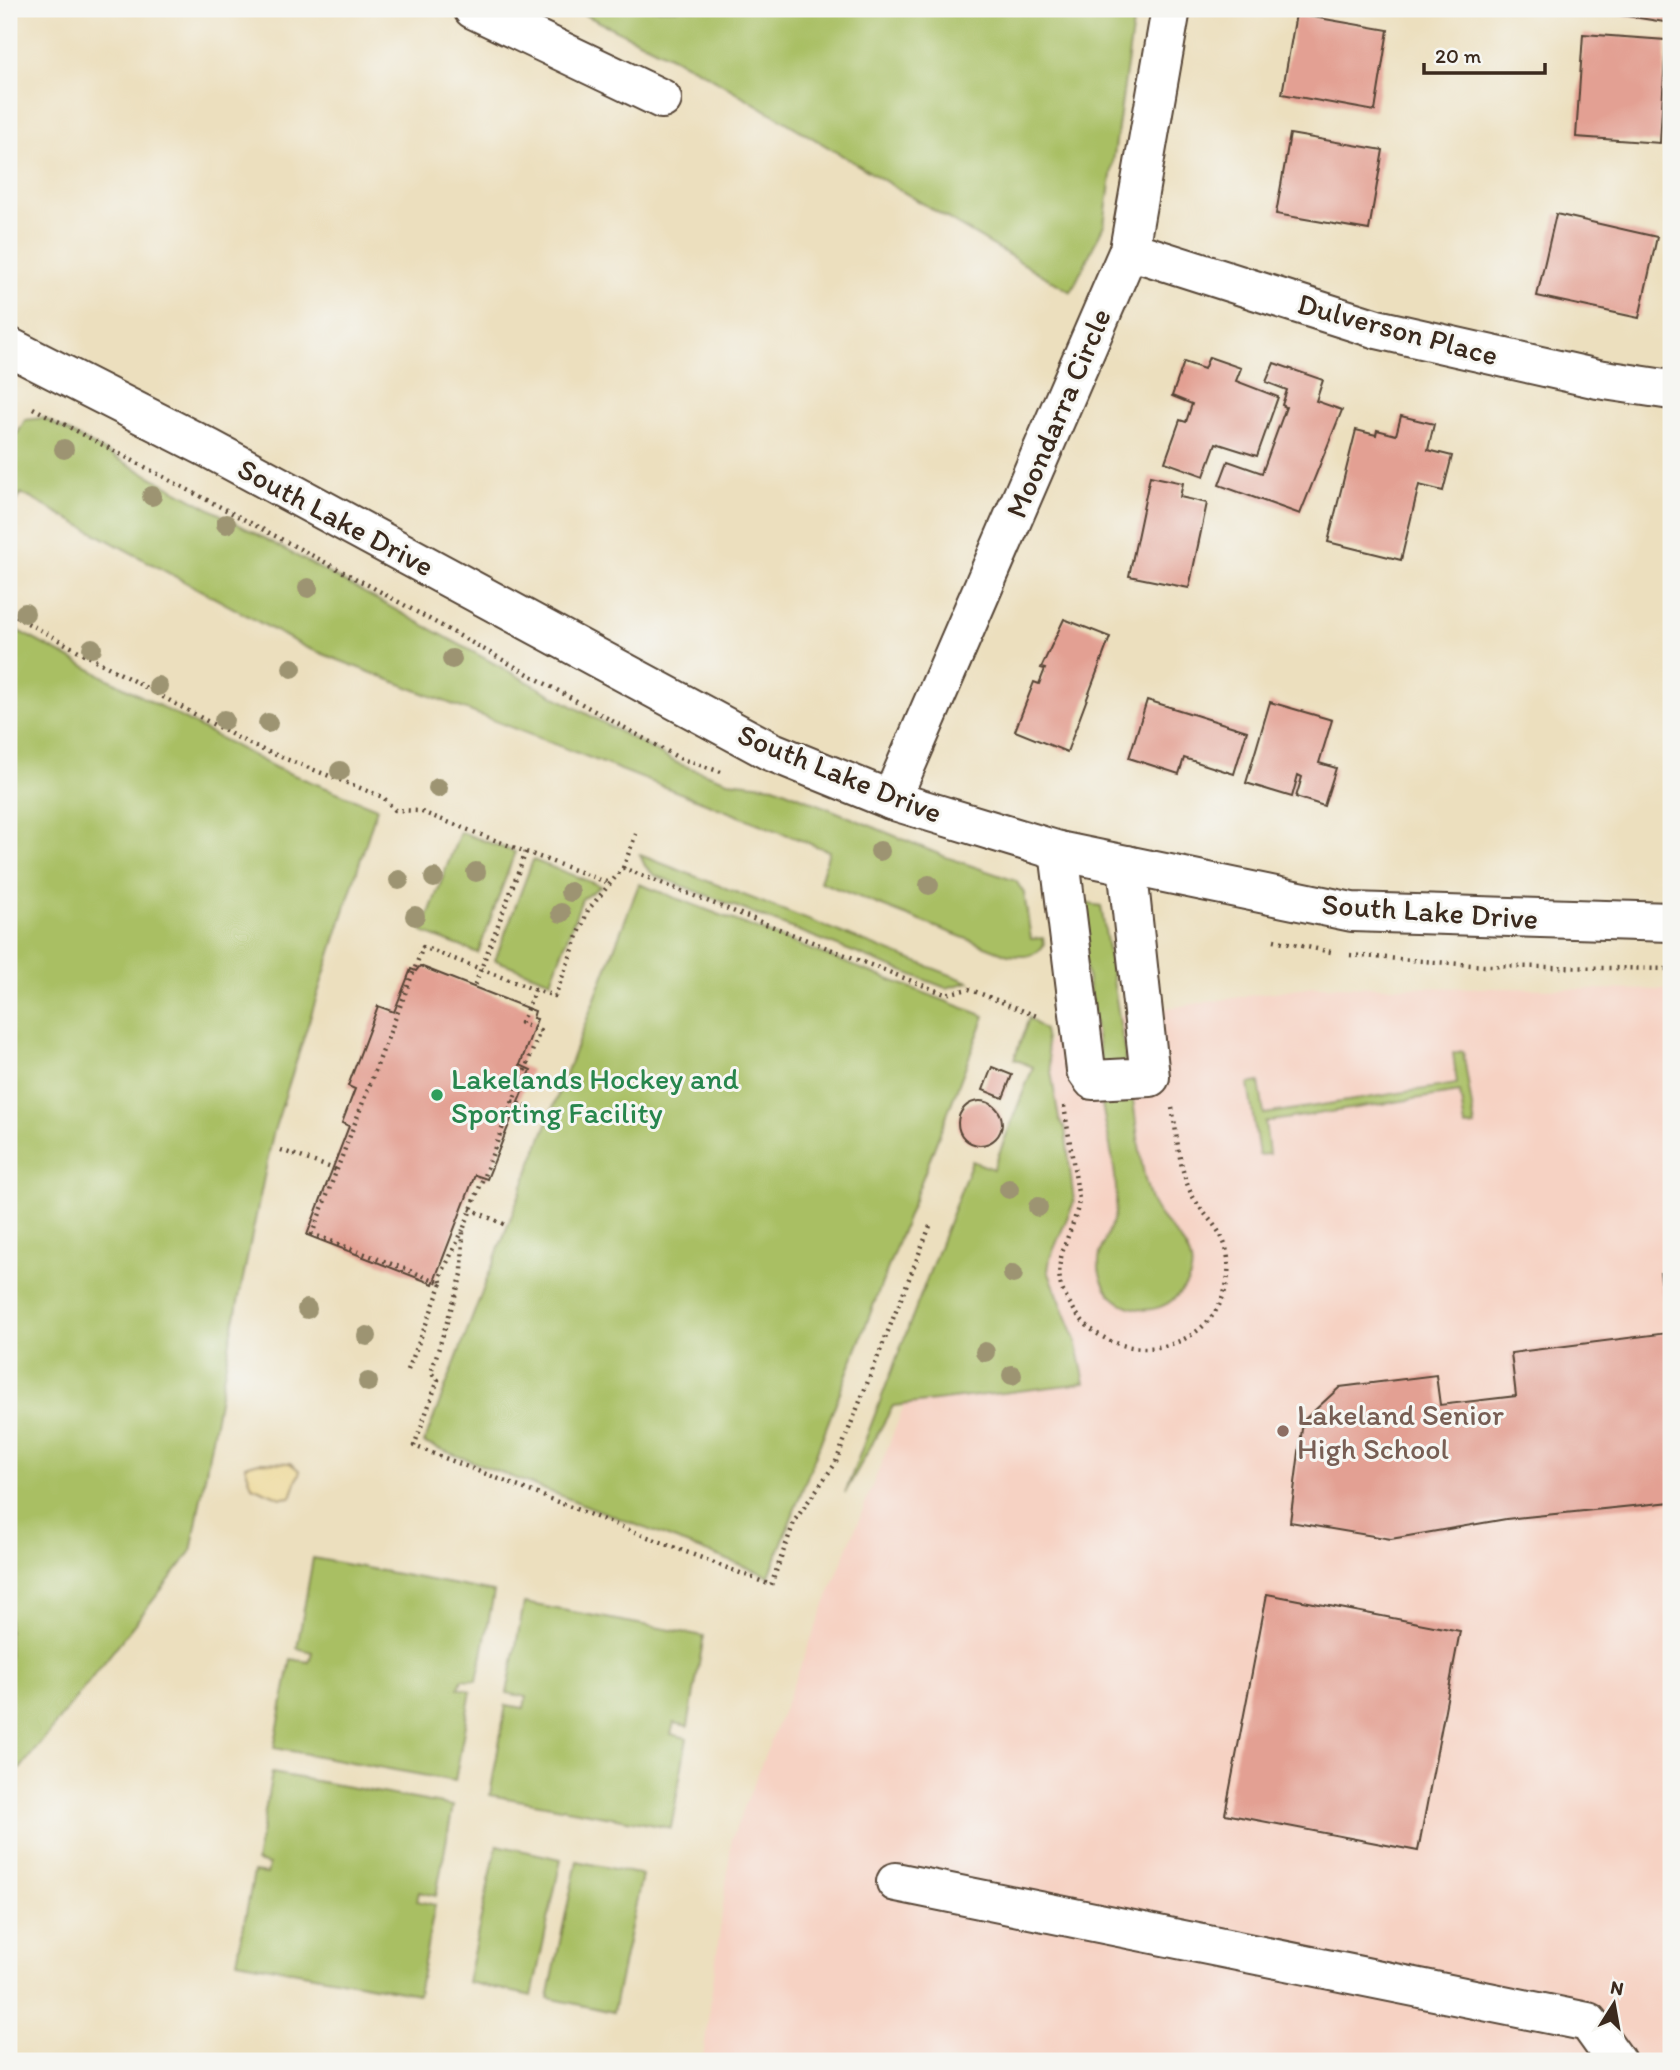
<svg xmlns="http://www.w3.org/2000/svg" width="1680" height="2070" font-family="Itim,sans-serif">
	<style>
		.built { fill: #f6d2c3 }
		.green { fill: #a9bf64; stroke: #727441; stroke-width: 2 }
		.sand { fill: #eeda9e; stroke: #94825e; stroke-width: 2 }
		.building { fill: #e3a093 }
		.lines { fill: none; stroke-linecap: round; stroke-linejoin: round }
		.minor-casing { stroke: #564536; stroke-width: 42 }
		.path { stroke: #564536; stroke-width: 4.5; stroke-dasharray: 2 5; stroke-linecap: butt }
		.minor { stroke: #fff; stroke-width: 38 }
		.tree { fill: #9d9472 }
		.leisure-dot { fill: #2e9e5b; stroke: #f6f6f2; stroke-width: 2.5 }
		.education-dot { fill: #8d6e63; stroke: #f6f6f2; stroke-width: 2.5 }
		.labels { text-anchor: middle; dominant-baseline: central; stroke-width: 6; stroke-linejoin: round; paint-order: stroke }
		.street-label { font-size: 30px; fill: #3b2a1e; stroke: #f6f6f2 }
		.leisure-label { font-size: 30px; fill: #27864d; stroke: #f6f6f2; text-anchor: start }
		.education-label { font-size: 30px; fill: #785e54; stroke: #f6f6f2; text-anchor: start }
	</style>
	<rect width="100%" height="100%" fill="#f6f6f2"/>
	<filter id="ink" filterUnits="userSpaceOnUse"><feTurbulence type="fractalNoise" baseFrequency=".0143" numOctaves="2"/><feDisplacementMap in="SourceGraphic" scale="14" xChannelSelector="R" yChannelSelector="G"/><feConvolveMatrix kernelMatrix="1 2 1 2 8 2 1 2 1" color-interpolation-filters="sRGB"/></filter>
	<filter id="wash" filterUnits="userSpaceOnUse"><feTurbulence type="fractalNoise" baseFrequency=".00686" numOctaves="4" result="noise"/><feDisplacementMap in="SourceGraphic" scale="28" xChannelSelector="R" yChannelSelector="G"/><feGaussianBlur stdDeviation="1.57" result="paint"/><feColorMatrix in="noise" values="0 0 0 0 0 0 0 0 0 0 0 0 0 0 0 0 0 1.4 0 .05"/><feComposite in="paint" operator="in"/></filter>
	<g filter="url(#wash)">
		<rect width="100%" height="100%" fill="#ecdfbe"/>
		<path class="built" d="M1313 986 1671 990V2061H705L703 2058 732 1838 1056 1025Z"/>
		<g class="green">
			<path d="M573 9H1135L1104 225 1071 292 702 72Z"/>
			<path d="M43 418 679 764 728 781 774 786 946 857 1016 881 1024 893 1031 939 1043 938 1044 945C1035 958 1022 957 1008 955L820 882 829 851 305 647 21 493 9 515V449L25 420Z"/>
			<path d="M9 626 276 768 377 808 273 1134 231 1336 191 1552 20 1769H9Z"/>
			<path d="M460 832 515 852 478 953 422 932Z"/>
			<path d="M640 855 969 982 946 988 654 875 645 866Z"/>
			<path d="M533 860 601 886 582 899 551 981 495 960Z"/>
			<path d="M639 884 985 1016 769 1576 424 1443Z"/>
			<path d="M1075 902 1101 906 1125 1054V1062L1102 1068Z"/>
			<path d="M1029 1018 1044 1030 1059 1119 1065 1128 1074 1202 1050 1258 1048 1271 1076 1340 1085 1383 893 1406 845 1493 972 1161 993 1169 1033 1067 1014 1059Z"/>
			<path d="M1463 1051 1475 1126 1465 1127 1460 1092 1265 1122 1269 1154 1259 1155 1248 1084 1259 1082 1264 1114 1457 1084 1453 1053Z"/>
			<path d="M1133 1100C1138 1133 1140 1169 1151 1200 1161 1231 1218 1255 1177 1296 1167 1306 1152 1312 1138 1309 1107 1303 1091 1274 1103 1244 1108 1230 1116 1220 1116 1204 1118 1172 1107 1136 1102 1104Z"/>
			<path d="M313 1558 494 1592 477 1681 462 1679 459 1688 471 1691 455 1781 274 1748 291 1659 309 1662 312 1652 297 1648Z"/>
			<path d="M524 1603 704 1636 688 1726 674 1723 671 1734 687 1738 671 1828 490 1795 506 1705 524 1708 526 1697 507 1693Z"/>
			<path d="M272 1773 453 1806 436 1896 419 1892 417 1901 435 1905 418 1994 237 1961 254 1872 267 1874 269 1865 256 1862Z"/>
			<path d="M497 1845 561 1859 532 1996 467 1982Z"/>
			<path d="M577 1861 642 1875 613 2012 548 1998Z"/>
		</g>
		<path class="sand" d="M259 1462 290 1463 300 1471 291 1497 281 1498 252 1486 245 1466Z"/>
		<g id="blocks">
			<g class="building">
				<path d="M1588 9H1671V23L1588 10Z"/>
				<path d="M1296 14 1388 30 1375 111 1282 94Z"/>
				<path d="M1583 34 1666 40 1660 143 1576 137Z"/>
				<path d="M1290 134 1383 150 1369 230 1276 214Z"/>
				<path d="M1556 214 1657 237 1639 318 1537 296Z"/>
				<path d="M1209 357 1241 368 1236 381 1278 397 1257 456 1216 443 1204 476 1165 462 1180 420 1186 422 1192 404 1172 396 1184 362 1204 369Z"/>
				<path d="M1274 363 1323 380 1316 401 1342 410 1300 514 1219 485 1228 461 1262 473 1286 407 1282 405 1287 390 1266 382Z"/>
				<path d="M1401 416 1434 424 1428 450 1452 456 1443 491 1419 485 1401 560 1328 542 1356 430 1376 435 1377 430 1396 435Z"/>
				<path d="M1150 476 1183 483 1180 497 1207 503 1189 588 1129 576Z"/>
				<path d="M1064 619 1110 637 1067 752 1015 731 1034 682 1039 684 1045 669 1041 668Z"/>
				<path d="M1147 700 1247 731 1234 774 1184 758 1179 774 1129 758Z"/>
				<path d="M1270 702 1332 720 1319 763 1336 768 1324 806 1296 797 1302 777 1298 775 1292 797 1246 783Z"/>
				<path d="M420 966 535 1011 533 1018 537 1019 520 1065 531 1070 487 1179 475 1175 433 1284 307 1235 349 1126 342 1123 355 1089 348 1086 378 1006 394 1012 411 969 416 971Z"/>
				<path d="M992 1067 1012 1075 1003 1098 983 1090Z"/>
				<circle cx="980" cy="1123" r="22"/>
				<path d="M1671 1272V1502L1506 1519 1391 1539 1290 1522 1303 1421 1340 1387 1436 1375 1440 1405 1516 1396 1511 1353 1668 1333 1660 1273Z"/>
				<path d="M1267 1594 1460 1631 1418 1851 1225 1814Z"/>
			</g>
		</g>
	</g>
	<g filter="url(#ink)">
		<use href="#blocks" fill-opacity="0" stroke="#564536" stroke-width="2"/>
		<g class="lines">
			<defs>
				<g id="minor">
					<path d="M473 9 662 99"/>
					<path d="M1129 250 1377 329 1598 379 1671 390"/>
					<path d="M9 347 210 449 770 751 891 800 1059 851 1352 912 1671 922"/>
					<path d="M891 800 1129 250 1171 9"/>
					<path d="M1059 851 1086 1070 1093 1080 1150 1077 1127 865"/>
					<path d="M896 1882 1588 2022 1616 2061"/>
				</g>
			</defs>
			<use href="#minor" class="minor-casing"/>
			<g class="path">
				<path d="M33 408 370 586 679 758 721 772"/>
				<path d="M9 613 253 746 383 797 395 810 419 811 526 852 474 987"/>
				<path d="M526 852 609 883"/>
				<path d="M623 868 636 834"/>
				<path d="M1274 940 1331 952"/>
				<path d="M1350 955 1484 966 1671 969"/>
				<path d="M512 1101 550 1117"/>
				<path d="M1064 1106 1079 1199C1076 1230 1053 1253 1061 1286 1063 1293 1067 1299 1071 1305 1110 1374 1219 1357 1228 1275 1232 1227 1201 1221 1188 1186 1178 1161 1177 1133 1172 1108"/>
				<path d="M281 1150 337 1170"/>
				<path d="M470 1209 508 1226"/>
				<path d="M930 1226 835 1464 795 1520 771 1585 414 1446 438 1380 431 1373 462 1274 463 1230 540 1031 521 1023 535 990 555 996 588 910 623 868 945 994 969 989 1039 1017"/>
				<path d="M441 1282 440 1277 463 1230"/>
				<path d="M408 1370 442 1283 312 1234 423 947 535 990"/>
			</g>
			<use href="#minor" class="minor"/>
		</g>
		<g class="tree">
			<circle cx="64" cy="449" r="10"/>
			<circle cx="152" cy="496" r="10"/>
			<circle cx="226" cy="524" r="10"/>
			<circle cx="308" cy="588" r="10"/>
			<circle cx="25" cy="613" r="10"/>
			<circle cx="92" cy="648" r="10"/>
			<circle cx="452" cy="659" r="10"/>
			<circle cx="292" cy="668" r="10"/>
			<circle cx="158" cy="686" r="10"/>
			<circle cx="224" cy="720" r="10"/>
			<circle cx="268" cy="723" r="10"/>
			<circle cx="340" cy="771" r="10"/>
			<circle cx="438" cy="788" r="10"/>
			<circle cx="880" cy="851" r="10"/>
			<circle cx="476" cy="872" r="10"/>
			<circle cx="434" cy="878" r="10"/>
			<circle cx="399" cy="880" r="10"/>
			<circle cx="929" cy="885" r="10"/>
			<circle cx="570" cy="892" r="10"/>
			<circle cx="561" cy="913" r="10"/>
			<circle cx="415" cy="916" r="10"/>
			<circle cx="1009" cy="1189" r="10"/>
			<circle cx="1038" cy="1207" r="10"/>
			<circle cx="1013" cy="1274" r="10"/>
			<circle cx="307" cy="1309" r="10"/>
			<circle cx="367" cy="1336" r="10"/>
			<circle cx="985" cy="1352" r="10"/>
			<circle cx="1012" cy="1375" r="10"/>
			<circle cx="368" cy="1382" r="10"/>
		</g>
	</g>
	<circle class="leisure-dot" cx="437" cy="1095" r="7"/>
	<circle class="education-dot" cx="1283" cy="1431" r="7"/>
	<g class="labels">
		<g class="street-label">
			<text transform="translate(1398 329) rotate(15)">Dulverson Place</text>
			<text transform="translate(1058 413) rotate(-67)">Moondarra Circle</text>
			<text transform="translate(336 517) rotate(28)">South Lake Drive</text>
			<text transform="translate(840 773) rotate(22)">South Lake Drive</text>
			<text transform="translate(1430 911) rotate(4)">South Lake Drive</text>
		</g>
		<g class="leisure-label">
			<text x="451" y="1078">Lakelands Hockey and<tspan x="451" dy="34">Sporting Facility</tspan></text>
		</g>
		<g class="education-label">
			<text x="1297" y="1414">Lakeland Senior<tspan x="1297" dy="34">High School</tspan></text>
		</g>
	</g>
	<rect width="1680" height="2070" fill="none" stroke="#f6f6f2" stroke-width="35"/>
	<g transform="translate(1614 2004) rotate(11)" stroke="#f6f6f2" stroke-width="5" paint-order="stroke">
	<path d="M0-5L12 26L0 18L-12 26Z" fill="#3b2a1e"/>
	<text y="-10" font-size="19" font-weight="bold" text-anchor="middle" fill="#3b2a1e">N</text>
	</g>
	<path d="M1424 63v10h121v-10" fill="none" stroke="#3b2a1e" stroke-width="3.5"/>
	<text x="1435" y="63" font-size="21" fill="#3b2a1e" stroke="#f6f6f2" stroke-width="5" paint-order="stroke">20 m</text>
</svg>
